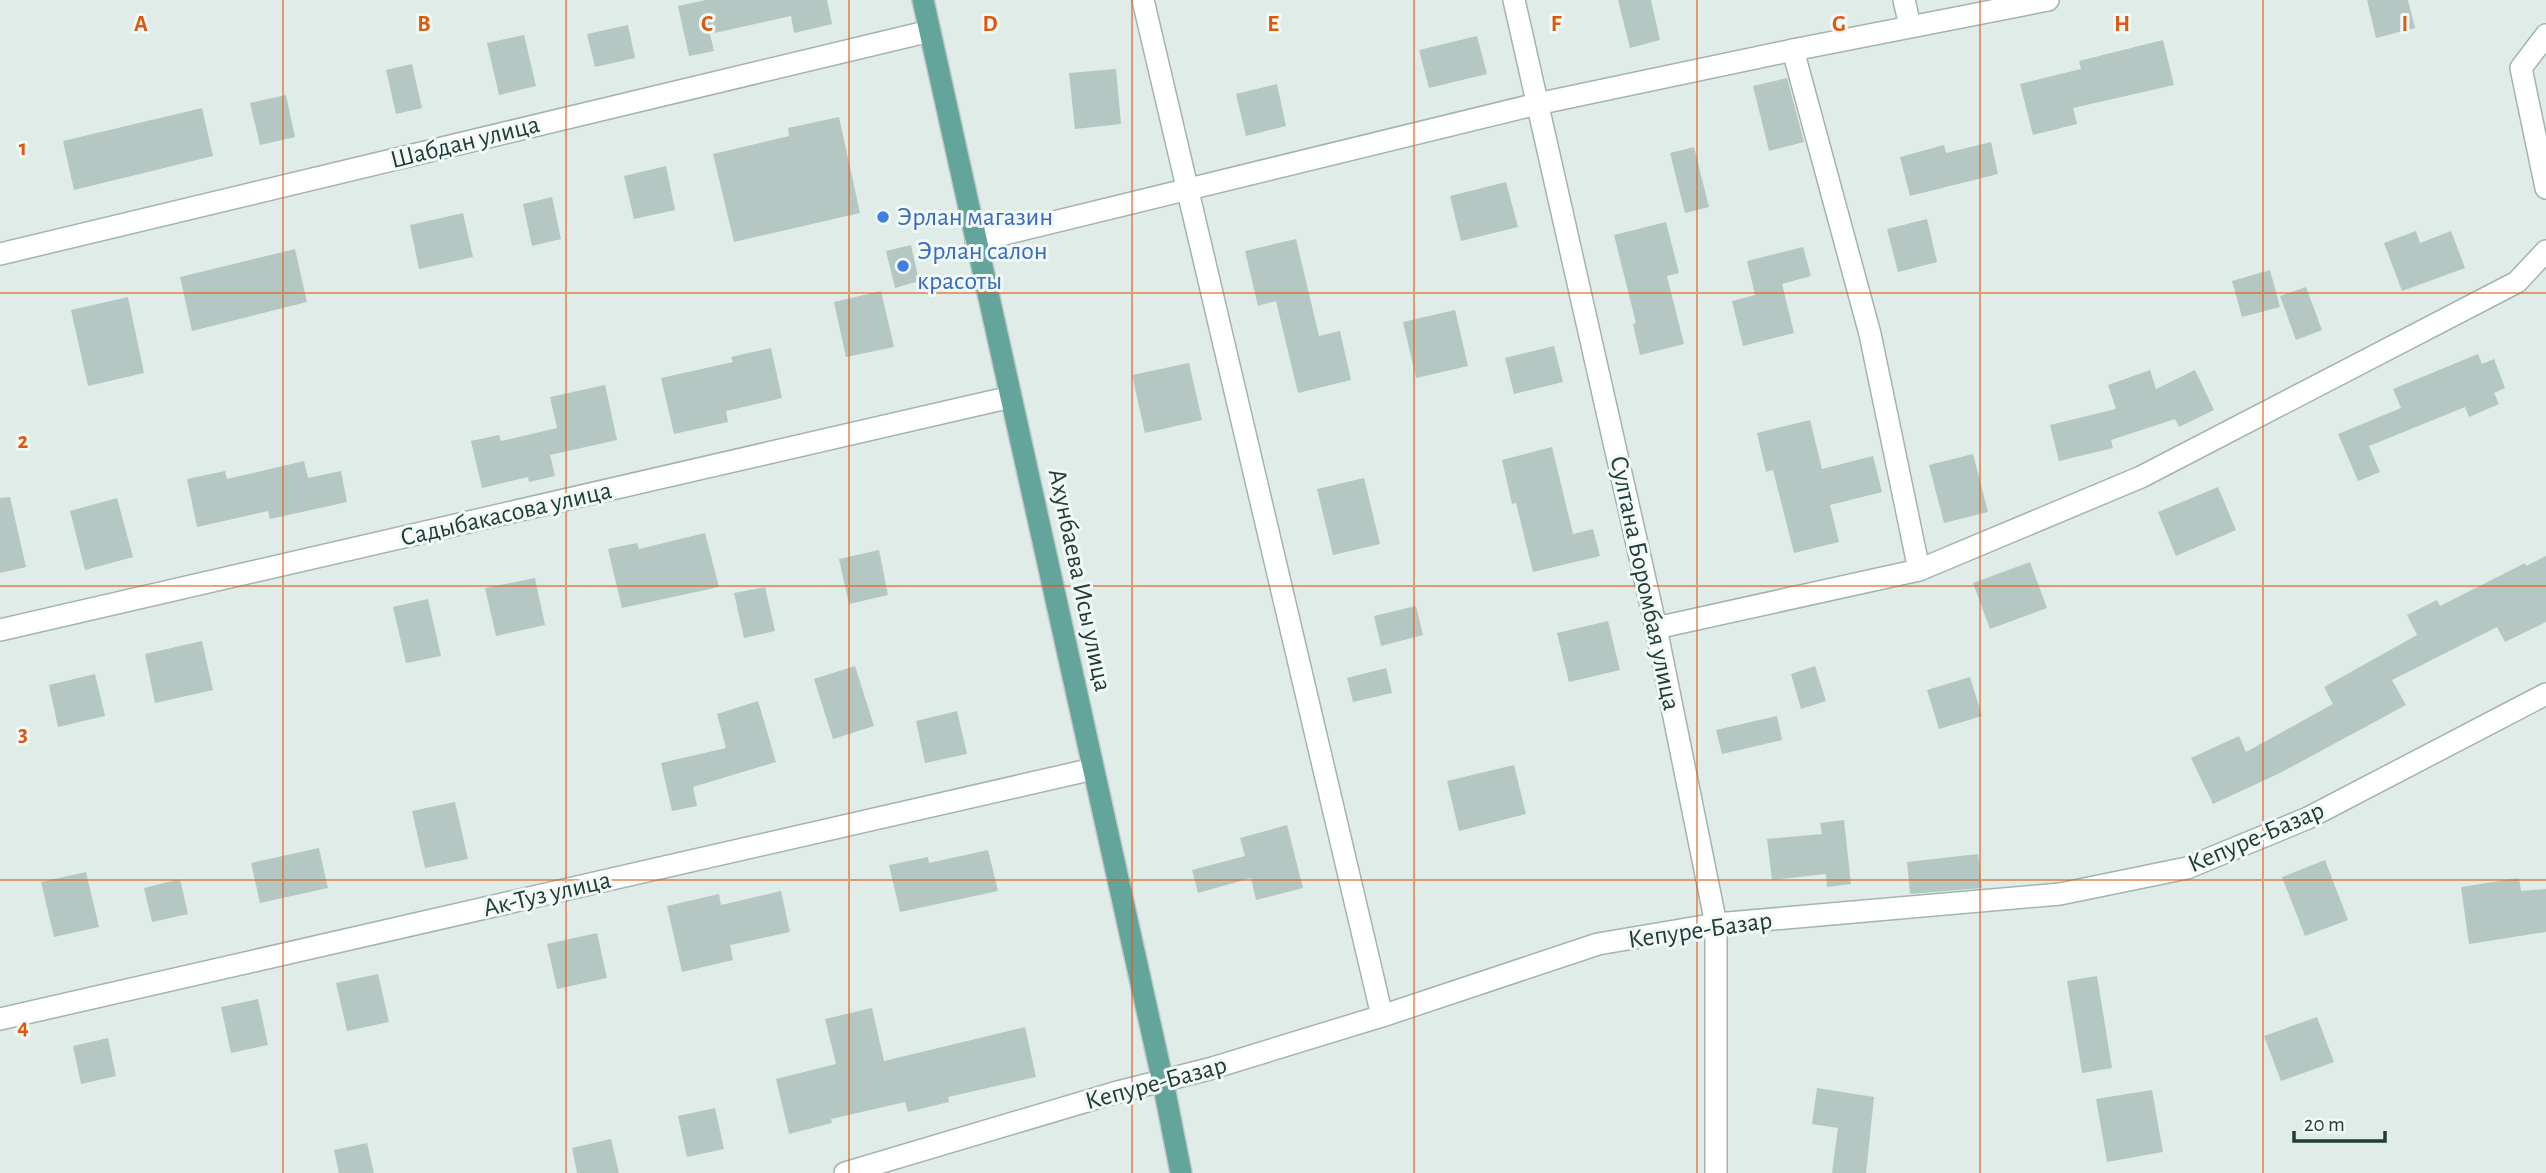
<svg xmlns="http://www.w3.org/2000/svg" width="2546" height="1173" font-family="'Alegreya Sans',sans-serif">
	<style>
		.building { fill: #b5c7c2 }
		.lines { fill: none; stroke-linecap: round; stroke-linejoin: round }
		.minor-casing { stroke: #a3b4b0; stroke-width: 24 }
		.major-casing { stroke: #c1c9c8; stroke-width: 24 }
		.minor { stroke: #fff; stroke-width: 21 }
		.major { stroke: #63a49b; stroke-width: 21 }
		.grid { fill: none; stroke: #de580e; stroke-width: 2; stroke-opacity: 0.55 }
		.shop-dot { fill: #3f7fe0; stroke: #f1f8f6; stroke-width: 2.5 }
		.labels { text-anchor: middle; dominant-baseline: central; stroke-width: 6; stroke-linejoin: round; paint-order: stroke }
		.street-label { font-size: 26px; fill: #203d39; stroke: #f1f8f6 }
		.shop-label { font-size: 26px; fill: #366cbe; stroke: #f1f8f6; text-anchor: start }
		.grid-label { font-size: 23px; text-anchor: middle; font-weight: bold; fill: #de580e; stroke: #f1f8f6; stroke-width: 6; stroke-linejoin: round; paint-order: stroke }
	</style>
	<rect width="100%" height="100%" fill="#e0ece8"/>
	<g class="building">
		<path d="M706 0H827L832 24 794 33 791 16 710 34 714 51 689 56 678 6Z"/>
		<path d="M1618 0H1651L1660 40 1630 48Z"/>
		<path d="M2367 0H2408L2415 28 2376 38Z"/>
		<path d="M628 25 635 58 595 67 587 34Z"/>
		<path d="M524 35 536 86 499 95 487 43Z"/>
		<path d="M1477 36 1487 74 1429 88 1419 50Z"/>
		<path d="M2163 40 2174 85 2073 108 2077 124 2033 135 2020 84 2081 69 2079 61Z"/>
		<path d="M412 64 422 108 396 114 386 70Z"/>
		<path d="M1116 69 1121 124 1075 129 1069 73Z"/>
		<path d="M1787 78 1804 142 1769 151 1753 86Z"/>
		<path d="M1277 84 1286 126 1246 136 1236 94Z"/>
		<path d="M286 95 295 137 260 145 250 103Z"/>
		<path d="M202 108 213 156 74 190 63 141Z"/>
		<path d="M839 117 860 213 734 242 713 154 789 136 788 128Z"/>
		<path d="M1991 142 1998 174 1910 196 1900 157 1944 145 1946 153Z"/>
		<path d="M1694 147 1709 207 1685 213 1670 153Z"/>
		<path d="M666 166 675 210 634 219 624 176Z"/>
		<path d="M1506 182 1518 227 1461 241 1450 196Z"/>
		<path d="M552 197 561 239 532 246 523 204Z"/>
		<path d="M463 213 473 257 419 269 410 225Z"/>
		<path d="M1927 219 1937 262 1898 272 1887 229Z"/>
		<path d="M1666 222 1679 273 1667 276 1684 344 1640 355 1633 324 1636 323 1614 235Z"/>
		<path d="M2416 231 2420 243 2451 231 2465 268 2402 291 2384 243Z"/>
		<path d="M1296 239 1319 336 1340 331 1351 380 1298 393 1276 301 1258 306 1245 251Z"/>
		<path d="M911 245 919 281 895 288 886 251Z"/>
		<path d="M1803 247 1811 276 1782 284 1794 333 1743 346 1732 301 1755 295 1747 261Z"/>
		<path d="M295 249 307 302 192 331 180 277Z"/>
		<path d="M2270 270 2280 307 2242 317 2232 281Z"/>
		<path d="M2306 287 2322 330 2296 340 2280 296Z"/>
		<path d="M881 291 894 347 846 357 834 302Z"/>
		<path d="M128 297 144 373 88 386 71 310Z"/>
		<path d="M1455 310 1468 366 1416 378 1403 322Z"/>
		<path d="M1554 346 1563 382 1514 394 1505 358Z"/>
		<path d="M771 348 782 398 726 411 728 422 674 434 661 378 733 362 731 357Z"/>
		<path d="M2478 354 2482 364 2494 359 2505 388 2494 393 2499 404 2469 417 2465 407 2369 446 2380 472 2358 481 2338 434 2401 408 2393 389Z"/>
		<path d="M1189 363 1202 420 1145 433 1132 375Z"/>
		<path d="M2150 370 2156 389 2195 370 2214 410 2179 427 2175 419 2111 440 2113 448 2059 461 2050 425 2116 409 2108 385Z"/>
		<path d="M605 385 617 440 550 455 555 476 529 482 528 477 482 488 471 441 499 435 501 441 557 428 550 397Z"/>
		<path d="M1810 420 1822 469 1873 456 1882 492 1830 505 1839 542 1794 553 1773 470 1766 472 1757 433Z"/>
		<path d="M1552 447 1573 534 1593 529 1600 556 1533 572 1516 503 1512 504 1502 460Z"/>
		<path d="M1973 454 1988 512 1944 523 1929 465Z"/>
		<path d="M304 461 308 478 341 471 347 502 270 519 268 511 197 527 187 479 225 471 227 479Z"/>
		<path d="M1364 478 1380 544 1333 555 1317 489Z"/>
		<path d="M2218 487 2236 530 2176 556 2158 512Z"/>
		<path d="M10 497 26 567 0 573V498Z"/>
		<path d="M117 498 133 557 85 570 70 511Z"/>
		<path d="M705 533 719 587 622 608 608 549 637 543 639 549Z"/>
		<path d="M879 550 888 595 849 604 839 559Z"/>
		<path d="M2546 556V622L2505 642 2497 627 2392 680 2406 705 2280 773 2213 804 2191 758 2239 736 2246 752 2333 704 2324 687 2417 635 2407 615 2437 600 2440 606 2525 563 2526 566Z"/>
		<path d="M2030 562 2047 608 1990 629 1973 583Z"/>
		<path d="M535 578 545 625 496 636 485 588Z"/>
		<path d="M765 587 775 631 744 638 734 593Z"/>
		<path d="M428 599 441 656 406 663 393 607Z"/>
		<path d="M1416 606 1423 635 1381 646 1374 616Z"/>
		<path d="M1608 621 1620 670 1569 682 1557 633Z"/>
		<path d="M202 641 213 690 155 703 145 654Z"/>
		<path d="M855 666 874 726 833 739 814 679Z"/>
		<path d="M1815 666 1826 701 1801 709 1791 674Z"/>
		<path d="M1386 668 1392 693 1353 702 1347 678Z"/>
		<path d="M95 674 105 716 58 727 49 685Z"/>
		<path d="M1970 677 1982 716 1939 729 1927 690Z"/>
		<path d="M758 701 776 762 693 787 697 806 672 811 661 763 726 748 717 714Z"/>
		<path d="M957 711 967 754 925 763 916 721Z"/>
		<path d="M1777 716 1782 740 1722 754 1716 730Z"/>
		<path d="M1514 765 1526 814 1459 831 1447 781Z"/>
		<path d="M455 802 468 859 425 868 412 811Z"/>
		<path d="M1844 820 1851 884 1827 887 1826 874 1772 880 1767 839 1822 834 1820 823Z"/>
		<path d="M1287 825 1303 888 1256 900 1251 878 1198 893 1192 870 1245 856 1240 838Z"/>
		<path d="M319 848 328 888 260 903 251 863Z"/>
		<path d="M988 850 998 891 900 912 889 865 928 857 929 863Z"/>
		<path d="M1978 854 1982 888 1910 894 1907 862Z"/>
		<path d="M2325 860 2348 920 2305 936 2282 877Z"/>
		<path d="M86 872 99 927 54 937 41 882Z"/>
		<path d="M2519 878 2521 891 2546 889V932L2469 944 2461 887Z"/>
		<path d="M180 879 188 914 152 922 144 888Z"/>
		<path d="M781 891 790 932 730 945 733 960 682 972 667 906 719 894 721 905Z"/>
		<path d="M597 933 607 978 557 989 547 944Z"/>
		<path d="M378 974 389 1022 347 1031 336 983Z"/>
		<path d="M2097 976 2112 1068 2082 1073 2067 981Z"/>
		<path d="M258 999 268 1045 231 1053 221 1007Z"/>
		<path d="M872 1008 884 1061 1025 1027 1036 1077 948 1097 949 1102 908 1112 905 1102 831 1119 832 1123 789 1134 776 1079 836 1064 825 1019Z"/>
		<path d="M2317 1017 2334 1062 2281 1081 2264 1036Z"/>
		<path d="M108 1038 116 1076 81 1084 73 1046Z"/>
		<path d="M1817 1088 1874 1097 1866 1173H1832L1838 1128 1812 1124Z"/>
		<path d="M2152 1090 2163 1152 2107 1162 2096 1099Z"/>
		<path d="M715 1108 724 1149 687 1157 678 1116Z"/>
		<path d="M611 1139 619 1173H577L572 1148Z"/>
		<path d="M367 1143 374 1173H339L334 1150Z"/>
	</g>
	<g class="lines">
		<defs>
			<g id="minor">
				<path d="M1143 0 1382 1016"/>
				<path d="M1514 0 1656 628 1716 924V1173"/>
				<path d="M1904 0 1910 26"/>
				<path d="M2546 35 2521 68 2546 188"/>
				<path d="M1793 50 1870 334 1919 570"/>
				<path d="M976 241 1537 104 1793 50 2048 0"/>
				<path d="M0 254 930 31"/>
				<path d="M1656 628 1919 570 2141 477 2517 282 2546 251"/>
				<path d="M0 630 1011 397"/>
				<path d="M0 1019 1093 769"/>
				<path d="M845 1173 1114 1093 1209 1069 1382 1016 1598 944 1716 924 2060 894 2187 868 2308 818 2546 694"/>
			</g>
			<path id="major" d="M923 0 1163 1082 1181 1173"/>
		</defs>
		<use href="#minor" class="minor-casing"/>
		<use href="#major" class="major-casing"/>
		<use href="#minor" class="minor"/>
		<use href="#major" class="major"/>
	</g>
	<path class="grid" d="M283 0V1173M566 0V1173M849 0V1173M1132 0V1173M1414 0V1173M1697 0V1173M1980 0V1173M2263 0V1173M0 293H2546M0 586H2546M0 880H2546"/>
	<g class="shop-dot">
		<circle cx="883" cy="217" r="7"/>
		<circle cx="903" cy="266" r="7"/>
	</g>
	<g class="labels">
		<g class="street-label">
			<text transform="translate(465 142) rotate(-14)">Шабдан улица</text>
			<text transform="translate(506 514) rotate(-13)">Садыбакасова улица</text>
			<text transform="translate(1080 580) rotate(78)">Ахунбаева Исы улица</text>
			<text transform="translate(1645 583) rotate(78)">Султана Боромбая улица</text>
			<text transform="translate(2256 837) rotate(-23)">Кепуре-Базар</text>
			<text transform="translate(547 894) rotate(-13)">Ак-Туз улица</text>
			<text transform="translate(1700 930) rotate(-8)">Кепуре-Базар</text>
			<text transform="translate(1156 1083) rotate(-15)">Кепуре-Базар</text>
		</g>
		<g class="shop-label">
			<text x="897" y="217">Эрлан магазин</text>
			<text x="917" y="251">Эрлан салон<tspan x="917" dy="30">красоты</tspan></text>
		</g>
	</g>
	<g class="grid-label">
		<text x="141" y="31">A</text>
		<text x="424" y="31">B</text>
		<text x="707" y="31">C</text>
		<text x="990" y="31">D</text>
		<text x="1273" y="31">E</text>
		<text x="1556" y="31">F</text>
		<text x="1839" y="31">G</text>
		<text x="2122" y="31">H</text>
		<text x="2405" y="31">I</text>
		<text x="23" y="155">1</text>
		<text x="23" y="448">2</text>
		<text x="23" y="741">3</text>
		<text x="23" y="1034">4</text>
	</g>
	<path d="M2294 1131v10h91v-10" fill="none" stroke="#203d39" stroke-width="3.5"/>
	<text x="2304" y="1131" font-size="21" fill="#203d39" stroke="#f1f8f6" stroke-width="5" paint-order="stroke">20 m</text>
</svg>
